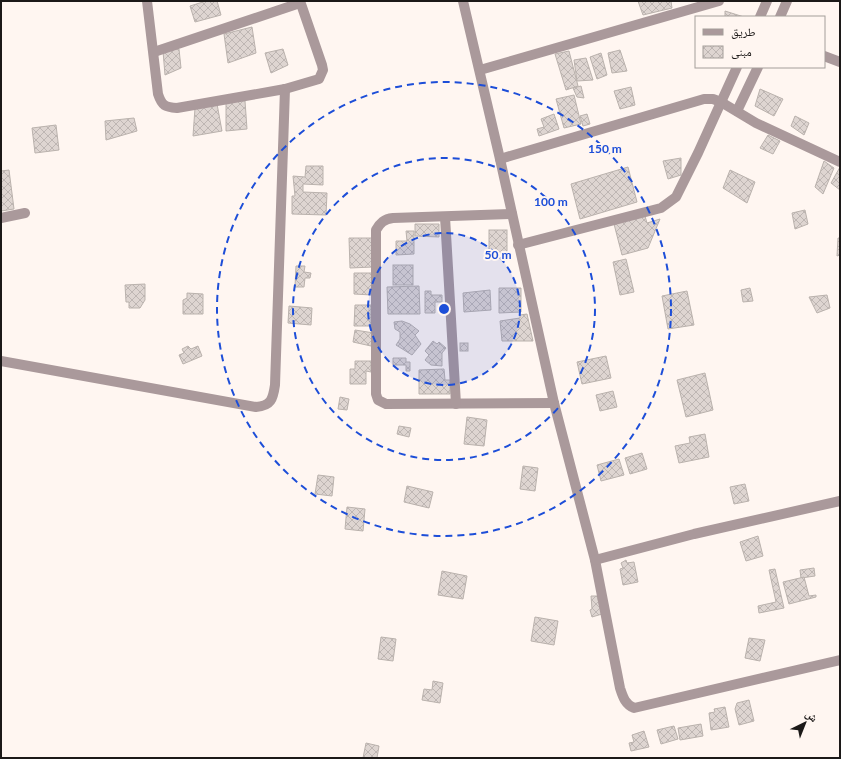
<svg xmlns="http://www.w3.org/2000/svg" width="841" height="759" font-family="Lato,'Noto Naskh Arabic',sans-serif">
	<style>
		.building { fill: url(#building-cross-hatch); stroke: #bab2ad }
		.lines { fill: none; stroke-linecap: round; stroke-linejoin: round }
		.street { stroke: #aa999b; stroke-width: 10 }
		.ring { fill: none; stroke: #1d4ed8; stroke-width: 2; stroke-dasharray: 7 5 }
		.centre { fill: #1d4ed8; stroke: #fff6f1; stroke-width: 2 }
		.ring-label { font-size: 12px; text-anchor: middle; font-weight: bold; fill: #1d4ed8; stroke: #fff6f1; stroke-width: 4; stroke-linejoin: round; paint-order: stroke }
	</style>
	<defs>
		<pattern id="building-cross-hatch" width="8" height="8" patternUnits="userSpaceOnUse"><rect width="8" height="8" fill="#ded5d1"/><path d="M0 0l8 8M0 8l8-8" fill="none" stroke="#beb6b3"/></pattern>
	</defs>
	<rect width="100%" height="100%" fill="#fff6f1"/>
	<g class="building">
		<path d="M206 1H217L221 15 195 22 190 6Z"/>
		<path d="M638 1H671L672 8 643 15Z"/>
		<path d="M725 11 744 17H725Z"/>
		<path d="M252 27 256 53 228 63 224 34Z"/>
		<path d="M179 49 181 68 165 75 163 51Z"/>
		<path d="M283 49 288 65 271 73 265 53Z"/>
		<path d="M620 50 627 71 612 73 608 53Z"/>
		<path d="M569 51 578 86 566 90 555 54Z"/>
		<path d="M601 53 607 75 597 79 590 57Z"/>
		<path d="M586 58 593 80 577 81 574 60Z"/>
		<path d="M581 86 584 98 577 97 573 88Z"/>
		<path d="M631 87 635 105 620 109 614 91Z"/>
		<path d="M760 89 783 99 774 116 755 106Z"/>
		<path d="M574 95 581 124 564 128 556 99Z"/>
		<path d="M226 99 245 101 247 129 226 131Z"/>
		<path d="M217 104 222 131 193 136 195 108Z"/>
		<path d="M554 114 559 129 539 136 537 129 544 127 541 119Z"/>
		<path d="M587 114 590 124 583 126 580 116Z"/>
		<path d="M795 116 809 123 804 135 791 126Z"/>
		<path d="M134 118 137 131 106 140 105 121Z"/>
		<path d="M56 125 59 150 35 153 32 128Z"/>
		<path d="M768 135 780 141 773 154 760 148Z"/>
		<path d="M681 158V175L668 179 663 161Z"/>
		<path d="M824 161 834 168 823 194 815 187Z"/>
		<path d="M306 166H323V185L303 184V192L327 193 326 215 292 214V196H295L293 176 305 177Z"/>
		<path d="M628 167 637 202 580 219 571 184Z"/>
		<path d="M840 167V190L831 183Z"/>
		<path d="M9 170 14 209 1 211V171Z"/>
		<path d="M730 170 755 182 747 203 723 188Z"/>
		<path d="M805 210 808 224 795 229 792 213Z"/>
		<path d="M645 216 647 223 660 219 648 248 622 255 614 224Z"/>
		<path d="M415 224H439V237L415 236Z"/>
		<rect x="489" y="230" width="18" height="23"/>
		<path d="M406 231H414V254L396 255V241H407Z"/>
		<path d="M349 238H372L373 267 350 268Z"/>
		<path d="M838 238H840V255L837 256Z"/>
		<path d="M626 259 634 292 620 295 613 262Z"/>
		<rect x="393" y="265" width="20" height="20"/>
		<path d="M296 266H305L304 272 311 273 310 278H305L304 287H295Z"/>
		<path d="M354 273H372V295L354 294Z"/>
		<path d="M145 284V300L140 308H129V302H126L125 285Z"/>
		<path d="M419 286 420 314H388L387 287Z"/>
		<path d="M499 288H521V312L499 313Z"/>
		<path d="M750 288 753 301 743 302 741 290Z"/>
		<path d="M490 290 491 310 464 312 463 293Z"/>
		<path d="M425 291H431V295H442V302H435V313H425Z"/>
		<path d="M687 291 694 325 668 329 662 296Z"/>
		<path d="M187 293 203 294V314H183V300L187 298Z"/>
		<path d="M827 295 830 308 817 313 809 297Z"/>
		<path d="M355 305H371V326H354Z"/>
		<path d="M289 306 312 308 311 325 288 323Z"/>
		<path d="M527 314 533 341H502L500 321 520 318V315Z"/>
		<path d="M402 321 410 324 419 331 415 335 421 344 412 355 396 345 400 339V332L395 329 394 322Z"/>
		<path d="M355 330 374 333 371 346 353 342Z"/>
		<path d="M433 341 437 344 439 342 446 348 442 353V366L431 365 425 360 429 355 425 351Z"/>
		<rect x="460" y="343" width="8" height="8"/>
		<path d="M188 346 191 349 198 346 202 356 183 364 179 355 184 353 182 349Z"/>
		<path d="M606 356 611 378 582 384 577 362Z"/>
		<path d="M393 358H406V362H410V371H406V365H393Z"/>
		<path d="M355 361H371V372L366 371V384H350V369H355Z"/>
		<path d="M444 369 445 380H450V394H419V370Z"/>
		<path d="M705 373 713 410 686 417 677 380Z"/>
		<path d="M613 391 617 407 600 411 596 395Z"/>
		<path d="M340 397 349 399 347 410 338 409Z"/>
		<path d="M467 417 487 420 484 446 464 444Z"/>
		<path d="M399 426 411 428 409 437 397 434Z"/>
		<path d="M705 434 709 457 679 463 675 446 690 443 689 437Z"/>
		<path d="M642 453 647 469 630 474 625 458Z"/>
		<path d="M619 459 624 475 601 481 597 465Z"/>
		<path d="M523 466 538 468 535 491 520 489Z"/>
		<path d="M318 475 334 477 332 496 315 494Z"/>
		<path d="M745 484 749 501 734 504 730 487Z"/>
		<path d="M407 486 433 492 429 508 404 502Z"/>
		<path d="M347 507 365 509 363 531 345 529Z"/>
		<path d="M758 536 763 556 746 561 740 542Z"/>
		<path d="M626 560 627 563 634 562 638 582 623 585 620 569 623 568 621 563Z"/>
		<path d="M814 568 815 576 801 578 800 570Z"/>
		<path d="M775 569 784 608 759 613 758 606 776 602 769 570Z"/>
		<path d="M442 571 467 576 463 599 438 595Z"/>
		<path d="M804 577 809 596 816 595V597L789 604 783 582Z"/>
		<path d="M591 596H597L602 614 592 617 590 610 592 609Z"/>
		<path d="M535 617 558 621 554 645 531 641Z"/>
		<path d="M381 637 396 639 393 661 378 659Z"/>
		<path d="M749 638 765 640 760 661 745 658Z"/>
		<path d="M433 681 443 683 440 703 422 700 424 689 432 690Z"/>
		<path d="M749 700 754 721 739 725 735 709 737 703Z"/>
		<path d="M725 707 729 727 711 730 709 713 715 712 714 709Z"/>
		<path d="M701 724 703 736 680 740 678 728Z"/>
		<path d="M674 726 678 739 661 744 657 730Z"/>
		<path d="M644 731 649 747 631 751 629 743 634 742 632 735Z"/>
		<path d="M366 743 379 746 377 758H363Z"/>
	</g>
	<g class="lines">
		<g class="street">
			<path d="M147 1 158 94C162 106 165 107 177 108L285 89 319 79 323 70 322 65 300 1"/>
			<path d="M463 1 500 159 554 403 595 560 620 688C623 697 625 704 634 708L840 660"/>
			<path d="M760 17 767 1"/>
			<path d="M780 17 787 1"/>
			<path d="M154 52 300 3"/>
			<path d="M824 56 840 62"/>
			<path d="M480 70 719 1"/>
			<path d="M737 111 758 67"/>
			<path d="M500 159 704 99H713L721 102 756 123 840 162"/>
			<path d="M512 214 393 218C384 219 380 223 376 230V394L378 400 386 404 554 403"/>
			<path d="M445 217 456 404"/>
			<path d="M1 218 25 213"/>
			<path d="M518 245 661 208 676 197 698 153 737 67"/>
			<path d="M1 361 256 407C271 406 273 399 275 385L285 89"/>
			<path d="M595 560 694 534 840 501"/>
		</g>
	</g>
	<circle cx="444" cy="309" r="76" fill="#1d4ed8" fill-opacity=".12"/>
	<g class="ring">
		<circle cx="444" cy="309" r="76"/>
		<circle cx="444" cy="309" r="151"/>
		<circle cx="444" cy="309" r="227"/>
	</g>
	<circle cx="444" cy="309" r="6" class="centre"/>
	<g class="ring-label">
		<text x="605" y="153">150 m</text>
		<text x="551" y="206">100 m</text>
		<text x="498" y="259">50 m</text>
	</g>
	<rect width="841" height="759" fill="none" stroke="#1c1918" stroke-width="4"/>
	<rect x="695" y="16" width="130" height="52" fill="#fff6f1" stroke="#a49e9a"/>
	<rect x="703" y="29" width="20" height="6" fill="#aa999b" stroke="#a49e9a"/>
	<text x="731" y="36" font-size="12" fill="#1c1918">طريق</text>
	<rect x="703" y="46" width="20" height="12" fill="url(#building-cross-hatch)" stroke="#a49e9a"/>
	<text x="731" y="56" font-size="12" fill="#1c1918">مبنى</text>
	<g transform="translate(805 723) rotate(43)" stroke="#fff6f1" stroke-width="3" paint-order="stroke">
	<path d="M0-3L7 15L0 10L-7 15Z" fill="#1c1918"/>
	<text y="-6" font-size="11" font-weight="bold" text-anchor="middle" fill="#1c1918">ش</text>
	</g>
</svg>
